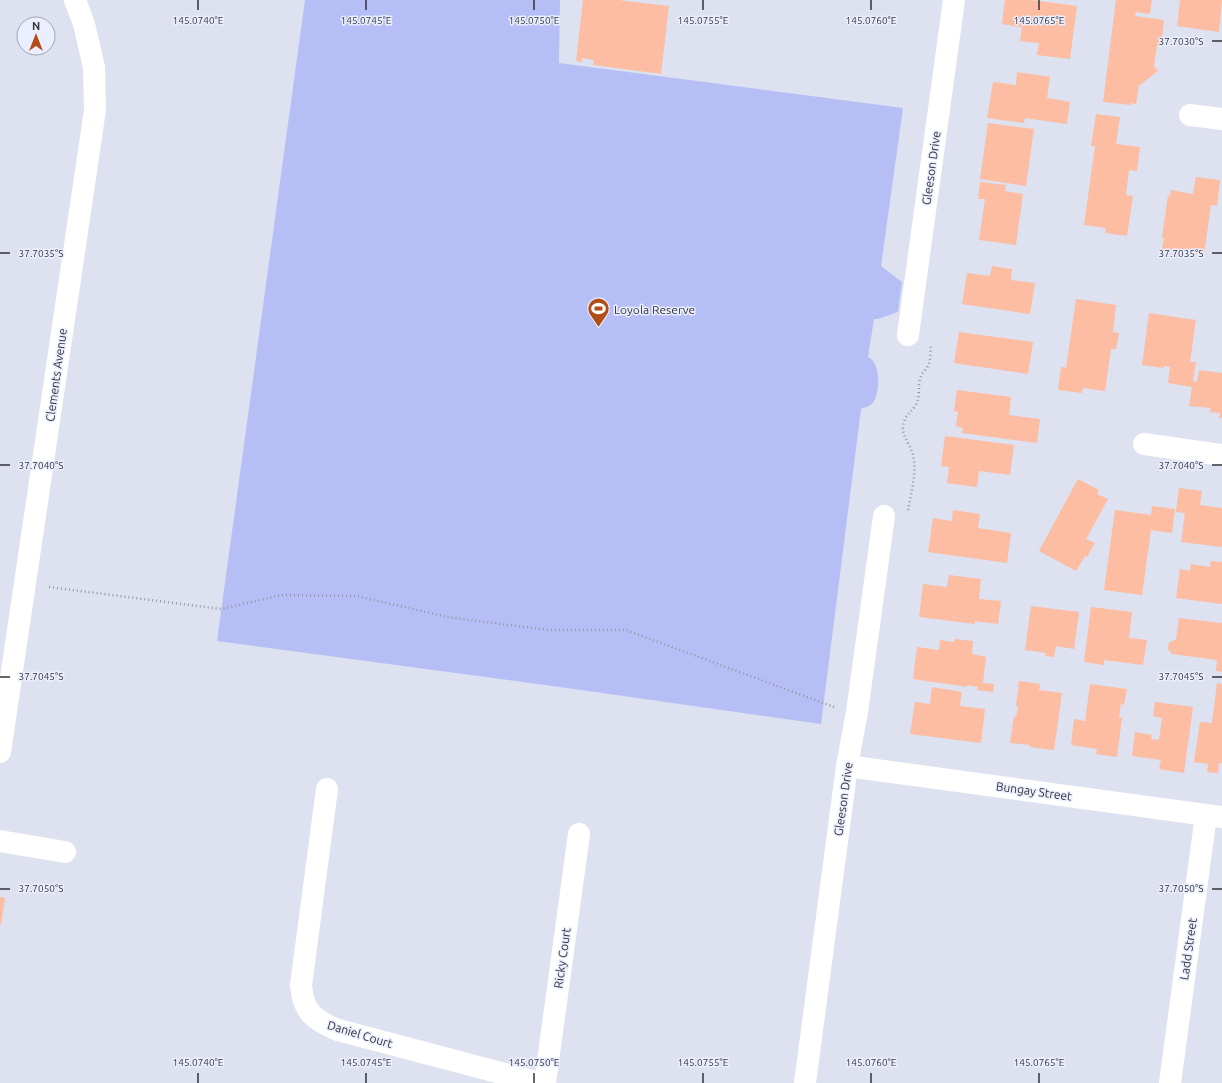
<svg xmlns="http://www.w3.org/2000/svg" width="1222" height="1083" font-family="Ubuntu,sans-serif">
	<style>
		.park { fill: #b6bff5 }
		.building { fill: #fcbda2 }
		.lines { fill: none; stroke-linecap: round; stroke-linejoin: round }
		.path { stroke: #9396a1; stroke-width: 2.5; stroke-dasharray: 1 3; stroke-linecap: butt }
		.street { stroke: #fff; stroke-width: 22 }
		.ticks { fill: none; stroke: #33343a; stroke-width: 1.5 }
		.labels { text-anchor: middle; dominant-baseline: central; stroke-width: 3; stroke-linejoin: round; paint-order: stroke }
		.street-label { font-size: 12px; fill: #33343a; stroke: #ebeefe }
		.poi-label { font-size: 12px; fill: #33343a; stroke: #ebeefe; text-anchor: start }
		.ticks-label { font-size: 10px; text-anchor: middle; fill: #33343a; stroke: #ebeefe; stroke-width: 3; stroke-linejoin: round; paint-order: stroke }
	</style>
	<rect width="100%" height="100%" fill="#dde1f0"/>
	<path class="park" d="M305 0H560L559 63 903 108 881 266 902 282 898 312 878 319H874L868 357C881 363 880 391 874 401 871 406 866 407 861 409L821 724 567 688 217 641Z"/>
	<g class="building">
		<path d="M583 0H618L669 6 661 74 593 65 594 60 582 58V62L576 61Z"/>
		<path d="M1005 0H1032L1077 6 1070 59 1037 55 1039 43 1020 41 1022 27 1002 24Z"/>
		<path d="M1116 0H1152L1150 14 1136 12 1135 16 1164 20 1161 46H1157L1154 66 1158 71 1140 85 1139 84 1136 104 1131 103V105L1103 102Z"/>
		<path d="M1180 0H1222L1219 32 1177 26Z"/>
		<path d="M1017 72 1050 77 1047 98 1070 102 1067 124 1025 118 1024 123 987 118 993 82 1016 85Z"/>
		<path d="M1096 114 1120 117 1116 144 1140 147 1137 171 1129 170 1126 195 1133 196 1127 236 1105 233 1106 228 1084 225 1095 146H1091Z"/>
		<path d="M988 123 1034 129 1026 186 980 179Z"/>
		<path d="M1196 177 1220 180 1217 206 1211 205 1204 255 1162 249 1164 238H1162L1168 195 1170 196 1171 190 1193 194Z"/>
		<path d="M980 182 1006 185 1005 191 1023 194 1016 245 979 240 985 199H978Z"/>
		<path d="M992 266 1012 269 1011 280 1035 283 1030 314 962 304 967 273 990 276Z"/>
		<path d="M1076 299 1116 305 1113 332 1119 333 1116 349H1111L1105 391 1083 388 1082 393 1058 390 1061 367 1066 368Z"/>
		<path d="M1149 313 1196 320 1190 362H1196L1193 381 1197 382 1199 370 1222 373V418H1219L1220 413 1210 412 1211 408 1189 406 1192 387 1168 383 1170 367 1164 366 1163 368 1142 365Z"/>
		<path d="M959 332 1033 342 1028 374 954 363Z"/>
		<path d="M957 390 1011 397 1009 415 1040 419 1037 443 962 433 963 428 956 426 958 412 954 411Z"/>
		<path d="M945 436 1014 445 1010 475 979 471 977 487 947 483 949 467 941 466Z"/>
		<path d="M1078 479 1099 490 1097 494 1108 499 1086 539 1095 543 1087 557 1085 556 1076 571 1039 551Z"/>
		<path d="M1179 488 1202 491 1200 505 1222 508V547L1181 542 1185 513 1176 512Z"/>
		<path d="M1152 506 1175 509 1172 533 1151 530 1142 595 1104 590 1115 510 1151 515Z"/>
		<path d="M953 510 980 514 978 528 1011 533 1007 563 928 552 933 518 952 521Z"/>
		<path d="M1211 561 1222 562V604L1176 598 1180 569 1190 571 1191 564 1210 567Z"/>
		<path d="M949 575 981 579 979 599 1001 601 998 624 975 621V624L919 617 923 584 947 587Z"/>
		<path d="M1031 606 1079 612 1074 649 1056 646 1054 657 1045 656 1046 653 1025 650Z"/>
		<path d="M1091 607 1132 612 1129 638 1147 640 1143 665 1104 660V665L1084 662Z"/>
		<path d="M1179 618 1222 623V672L1216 671 1217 660 1172 654 1168 649 1169 643 1174 640H1176Z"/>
		<path d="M955 639 973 641 972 654 986 657 983 683 994 684 993 692 977 690 978 687 967 685V687L913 679 917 647 939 650 940 640 954 642Z"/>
		<path d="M1019 681 1040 684 1039 690 1062 693 1054 750 1030 747V745L1010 743 1014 716 1016 717 1018 707 1016 706Z"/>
		<path d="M1217 683 1222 684V763H1219L1218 773 1207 772 1208 764 1194 762 1200 722 1212 723Z"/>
		<path d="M1090 684 1127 689 1124 705 1121 704 1119 717 1122 718 1117 757 1096 754 1097 749 1071 745 1074 719 1085 721Z"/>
		<path d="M932 687 962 692 960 706 985 709 981 743 910 734 915 702 930 704Z"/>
		<path d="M1155 702 1193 707 1184 773 1159 769 1161 760 1132 756 1135 732 1152 735 1151 739 1159 740 1162 718 1153 716Z"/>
		<path d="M0 897 5 898 1 925H0Z"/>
	</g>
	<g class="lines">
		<g class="path">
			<path d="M908 510C911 493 917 473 913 455 911 445 902 437 903 427 905 414 909 415 915 406 921 398 917 386 921 376 922 373 926 370 928 366 931 360 930 352 931 345"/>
			<path d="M49 587 221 609 282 595 357 596 447 617 548 630H626L834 707"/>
		</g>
		<g class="street">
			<path d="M1190 115 1222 119"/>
			<path d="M908 335 954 0"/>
			<path d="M1144 444 1222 455"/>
			<path d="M0 752 95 110 94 67 84 24 75 0"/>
			<path d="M847 766 1222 817"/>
			<path d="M327 789 301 985C303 1012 314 1020 338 1030L539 1083"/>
			<path d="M0 841 65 852"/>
			<path d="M545 1083 579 834"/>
			<path d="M805 1083 847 766 857 712 884 516"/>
			<path d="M1170 1083 1206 815"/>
		</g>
	</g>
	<path class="ticks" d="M198 0V10M366 0V10M534 0V10M703 0V10M871 0V10M1039 0V10M1212 41H1222M0 253H10M1212 253H1222M0 465H10M1212 465H1222M0 677H10M1212 677H1222M0 889H10M1212 889H1222M198 1073V1083M366 1073V1083M534 1073V1083M703 1073V1083M871 1073V1083M1039 1073V1083"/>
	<defs>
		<symbol id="stadium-pin" viewBox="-11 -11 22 30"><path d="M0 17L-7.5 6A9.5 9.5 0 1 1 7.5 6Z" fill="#b14e18" stroke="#ebeefe"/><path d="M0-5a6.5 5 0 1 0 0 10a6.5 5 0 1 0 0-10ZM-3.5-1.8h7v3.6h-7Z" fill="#fff"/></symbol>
	</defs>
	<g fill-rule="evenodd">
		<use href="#stadium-pin" x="586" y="296" width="25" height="34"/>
	</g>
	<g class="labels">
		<g class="street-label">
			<text transform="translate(931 168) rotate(-82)">Gleeson Drive</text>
			<text transform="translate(56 375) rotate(-82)">Clements Avenue</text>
			<text transform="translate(1034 791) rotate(8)">Bungay Street</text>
			<text transform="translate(843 799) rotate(-82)">Gleeson Drive</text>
			<text transform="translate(1188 949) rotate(-82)">Ladd Street</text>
			<text transform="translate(562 958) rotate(-82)">Ricky Court</text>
			<text transform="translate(360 1034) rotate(17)">Daniel Court</text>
		</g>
		<g class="poi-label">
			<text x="614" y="309">Loyola Reserve</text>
		</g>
	</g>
	<g class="ticks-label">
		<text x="198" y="24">145.0740°E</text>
		<text x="366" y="24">145.0745°E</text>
		<text x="534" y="24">145.0750°E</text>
		<text x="703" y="24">145.0755°E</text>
		<text x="871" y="24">145.0760°E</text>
		<text x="1039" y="24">145.0765°E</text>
		<text x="1181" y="45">37.7030°S</text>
		<text x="41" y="257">37.7035°S</text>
		<text x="1181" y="257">37.7035°S</text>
		<text x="41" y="469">37.7040°S</text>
		<text x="1181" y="469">37.7040°S</text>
		<text x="41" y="680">37.7045°S</text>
		<text x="1181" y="680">37.7045°S</text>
		<text x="41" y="892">37.7050°S</text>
		<text x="1181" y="892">37.7050°S</text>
		<text x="198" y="1066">145.0740°E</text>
		<text x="366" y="1066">145.0745°E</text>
		<text x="534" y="1066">145.0750°E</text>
		<text x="703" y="1066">145.0755°E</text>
		<text x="871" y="1066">145.0760°E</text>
		<text x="1039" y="1066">145.0765°E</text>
	</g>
	<g transform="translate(36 36)"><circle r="19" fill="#ebeefe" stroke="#a1a4b0"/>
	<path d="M0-3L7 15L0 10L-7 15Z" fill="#b14e18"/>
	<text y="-6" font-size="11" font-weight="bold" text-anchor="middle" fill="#33343a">N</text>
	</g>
</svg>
